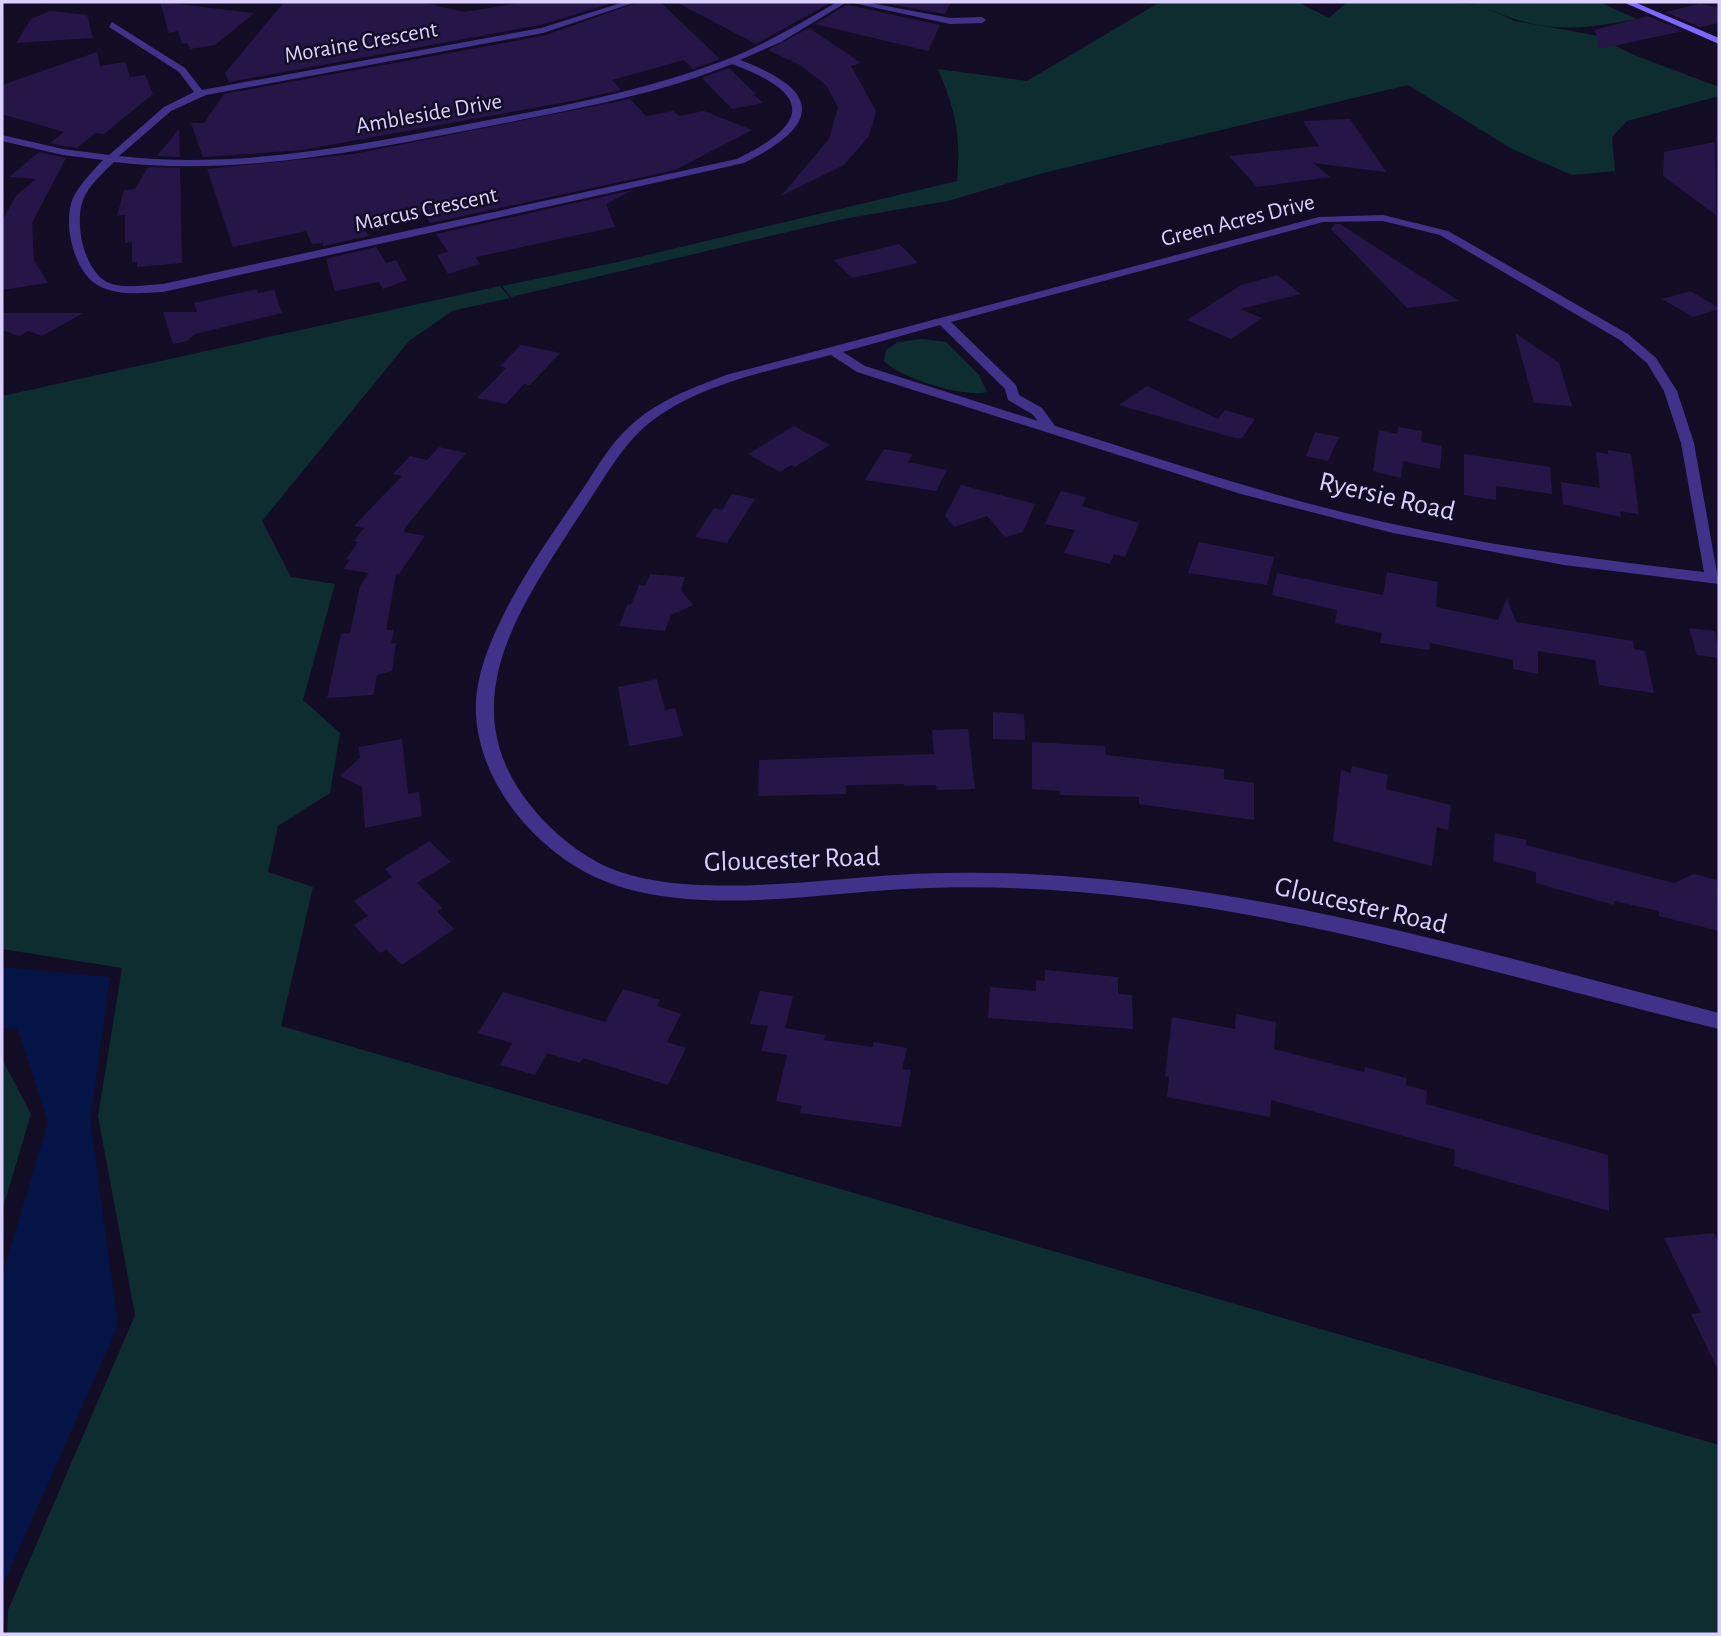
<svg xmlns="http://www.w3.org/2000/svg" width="1721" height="1636" font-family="'Alegreya Sans',sans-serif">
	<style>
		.green { fill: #0e2d30 }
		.water { fill: #041446 }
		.building { fill: #261648 }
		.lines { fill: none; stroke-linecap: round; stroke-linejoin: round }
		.street { fill: #403289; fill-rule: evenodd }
		.secondary { fill: #7e67ff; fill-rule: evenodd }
		.labels { text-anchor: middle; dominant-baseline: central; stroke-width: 5; stroke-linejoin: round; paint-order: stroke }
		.far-street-label { font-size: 23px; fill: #dbd0ff; stroke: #130c25 }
		.street-label { font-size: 28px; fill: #dbd0ff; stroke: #130c25 }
	</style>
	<rect width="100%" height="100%" fill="#130c25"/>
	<g class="green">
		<path d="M1160 2H1298L1329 18 1347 2H1442L1479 5 1515 21 1594 35 1634 55 1719 87V96L1627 121 1612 137 1615 171 1572 175 1512 149 1408 85 1043 173 948 201 843 219 511 297 502 286 618 262 957 181C961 134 956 113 938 69L1027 81Z"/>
		<path d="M1461 2H1599L1637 19C1592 27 1563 33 1518 20 1497 14 1482 4 1461 2Z"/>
		<path d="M500 286 510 298 452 311 409 341 262 521 291 577 335 584 303 700 340 733 330 793 278 826 268 872 313 887 281 1026 1719 1445V1634H7L8 1610 135 1315 98 1116 122 968 2 949V396Z"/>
		<path d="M922 339 946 342 979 375 987 392C964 398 900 378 884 361L886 350 898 342Z"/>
		<path d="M2 1059 31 1114 2 1211Z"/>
	</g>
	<path class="water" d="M2 967 110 977 90 1119 118 1325 2 1587V1276L48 1122 18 1029 2 1028Z"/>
	<g class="building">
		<path d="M160 2 254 13 215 45 190 49 187 43 182 44 178 31 169 33Z"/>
		<path d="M284 2H421L464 12 525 2H616L540 25 229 82 225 73Z"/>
		<path d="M639 2H660L720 59 693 69 684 60 612 80 621 90 572 101 302 150 203 157 191 123H204L224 94 543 36Z"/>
		<path d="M676 2H832L756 44Z"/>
		<path d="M878 2H951L945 14Z"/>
		<path d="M848 4V5L940 25 928 51 815 24Z"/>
		<path d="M1699 4 1719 7V23L1700 27 1665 12Z"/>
		<path d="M50 11 87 15 93 38 16 43 31 19Z"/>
		<path d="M1648 16 1683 31 1599 49 1595 30Z"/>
		<path d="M809 28 861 63 851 66 876 111 869 136 844 165 781 196 829 139 838 107 826 85 800 65 768 50Z"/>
		<path d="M97 52 100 66 125 62 130 77 145 75 153 94 104 134 95 133 77 148 63 146 50 143 64 132 2 114V85Z"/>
		<path d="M729 68 756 94H753L763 103 732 109 702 78Z"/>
		<path d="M630 99 646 116 673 111 679 116 704 111 752 130 675 170 430 223 423 213 417 212 361 224 369 236 323 246V243L312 244 306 231 233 247 207 169 354 154Z"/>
		<path d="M1350 119 1386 172 1313 163 1330 177 1257 187 1229 156 1319 146 1303 121Z"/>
		<path d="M179 129 180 157 157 156Z"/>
		<path d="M1715 142 1716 215 1663 176 1664 152Z"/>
		<path d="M39 152 66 158 32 223 34 260 48 283 2 290V221L16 196 36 179 9 177Z"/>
		<path d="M148 167 180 168 182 263 137 267V262H132V242L125 243V215L117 216 124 190 135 189Z"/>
		<path d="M633 190 606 204 615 227 476 257 480 264 448 274 437 255 448 252 436 234Z"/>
		<path d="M1335 224H1340L1459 301 1407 308 1331 229Z"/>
		<path d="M899 244 918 263 852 278 834 260Z"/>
		<path d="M376 247 386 263 396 260 407 280 383 289 379 282 335 291 326 259Z"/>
		<path d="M1277 275 1301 294 1240 309 1262 318 1231 339 1187 320 1241 285Z"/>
		<path d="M257 289 258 293 274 290 282 313 195 334 187 341 173 344 163 312H197L194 303Z"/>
		<path d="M1690 291 1719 308V309L1693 317 1662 299Z"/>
		<path d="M2 313H83L42 336 28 331 19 336 2 330Z"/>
		<path d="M1515 333 1559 363 1572 406 1534 403Z"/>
		<path d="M521 345 560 353 530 385 524 384 506 404 477 398 506 368 500 366Z"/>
		<path d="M1147 386 1218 419 1225 410 1255 419 1242 438H1235L1119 405Z"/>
		<path d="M794 426 830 445 795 467 791 465 780 472 748 454Z"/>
		<path d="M1398 427 1422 431 1421 442 1442 446 1440 469 1403 461 1401 478 1373 471 1379 430 1397 434Z"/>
		<path d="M1315 432 1339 437 1328 461 1306 456Z"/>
		<path d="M439 447 466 453 405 528 404 532 425 536 399 574H396L386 630H394L391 644 396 643 392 671 377 675 373 695 327 698 341 634 350 633 360 586 369 573 343 569 350 560 346 559 358 542 354 541 364 528 354 526 402 476 393 474 410 456 427 460Z"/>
		<path d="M884 449 913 454 908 462 947 470 936 491 865 480Z"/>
		<path d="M1608 450 1631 454 1639 514 1620 511 1621 517 1563 504 1561 482 1600 488 1596 452 1608 454Z"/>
		<path d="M1464 454 1550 467 1552 494 1496 486V500L1464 495Z"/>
		<path d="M961 485 1035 504 1023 532 1005 537 987 516 954 527 945 516Z"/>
		<path d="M1061 491 1086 497 1082 506 1139 523 1125 557 1114 554 1110 564 1064 553 1075 530 1045 524Z"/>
		<path d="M732 494 755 499 727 543 695 537 714 508 722 510Z"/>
		<path d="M1199 542 1274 557 1267 585 1188 573Z"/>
		<path d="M1387 572 1438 582 1436 607 1498 620 1507 598 1516 622 1633 641 1634 649 1645 651 1654 693 1599 685 1595 660 1538 651V674L1513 669V660L1430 643 1429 650 1380 643 1382 633 1335 623 1337 610 1272 595 1277 573 1383 595Z"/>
		<path d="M650 574 685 577 681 590 693 605 671 615 665 631 619 626 628 604 631 605 639 585 645 586Z"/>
		<path d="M1689 628 1715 631 1719 658 1697 655Z"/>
		<path d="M657 679 665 710 675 708 683 736 629 746 618 687Z"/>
		<path d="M993 712 1024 714 1025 740 993 739Z"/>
		<path d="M968 729 975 789 937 790 936 785 904 786V784L846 785V794L758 796 759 760 934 754 932 730Z"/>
		<path d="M402 739 408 794 419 792 422 816 365 828 362 787 340 776 360 758 359 747Z"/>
		<path d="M1032 742 1105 746 1106 755 1224 769V779L1254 783V820L1139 804V797L1060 795V791L1032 789Z"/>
		<path d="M1352 766 1388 775 1386 789 1451 805 1448 830 1437 827 1432 866 1333 841 1341 770 1351 773Z"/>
		<path d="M1495 833 1526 840V845L1674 883 1694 874 1717 880 1719 931 1659 916V911L1614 901V905L1536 883V872L1493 861Z"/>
		<path d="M429 841 451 862 417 883 442 908 437 911 454 929 402 965 386 949 380 953 354 925 368 916 354 901 392 877 385 869Z"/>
		<path d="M1045 970 1118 977V994L1132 995 1133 1029 988 1018 990 987 1036 991V980L1045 981Z"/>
		<path d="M623 989 660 1000 657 1006 681 1014 667 1042 686 1048 668 1085 583 1058 580 1063 547 1053 535 1075 500 1065 512 1043 478 1033 503 992 605 1022Z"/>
		<path d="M760 991 793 996 785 1028 825 1035 824 1040 873 1047 874 1042 907 1048 902 1069 911 1070 901 1127 800 1113 802 1106 776 1101 787 1055 761 1051 768 1026 750 1024Z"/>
		<path d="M1236 1014 1276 1022 1274 1049 1364 1072 1365 1067 1406 1078V1085L1427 1091 1426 1104 1608 1155 1609 1211 1454 1166 1455 1150 1271 1100 1270 1117 1167 1097 1169 1077 1165 1076 1172 1017 1235 1029Z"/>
		<path d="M1714 1233 1719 1243V1372L1691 1314 1701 1313 1664 1238Z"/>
	</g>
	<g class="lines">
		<g class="street">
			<path d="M624 2H636L543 33 206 95 171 111 119 156C240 170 365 144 483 121 563 106 643 91 720 62 761 47 799 24 837 2H847L781 42 740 60C823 91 821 125 744 163L163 292C142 293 118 296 99 286 74 273 62 223 73 198 80 184 92 172 103 160L63 155 2 141V135L63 149 109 155 164 107 194 92 179 72 109 27 112 22 185 68 202 90 541 28ZM732 64C810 93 813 122 737 159L163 284C146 285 124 289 109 283 84 272 74 223 83 200 89 185 103 173 114 162 240 177 371 149 495 125 574 109 657 95 732 64Z"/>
			<path d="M849 2H865L950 18 982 17 986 20 982 23 950 24Z"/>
			<path d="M1383 215 1448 231 1628 334 1656 358 1677 391 1694 443 1719 584 1564 565 1393 533 1241 494 857 372 831 355C769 371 700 383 648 424 626 442 612 466 596 490 576 521 555 552 536 584 493 657 472 728 527 801 546 826 570 847 597 862 675 904 823 878 911 874 1188 861 1454 945 1719 1013V1029C1446 963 1192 874 905 889 809 894 673 920 585 872 529 841 480 781 476 715 474 680 489 643 505 612 526 570 555 530 582 490 597 468 610 444 630 426 657 401 692 388 726 375L1319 217ZM1383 221 1440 235 1620 340 1647 363 1664 391 1681 443 1704 572C1600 560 1495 547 1393 524 1278 499 1167 461 1055 426L1042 408 1019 395 1016 385 951 322 1323 222ZM940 325 1005 389 1008 400 1032 414 1038 421 865 366 843 352Z"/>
		</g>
		<path class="secondary" d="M1623 2H1634L1719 38V44Z"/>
	</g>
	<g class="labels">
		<g class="far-street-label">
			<text transform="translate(361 43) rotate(-10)">Moraine Crescent</text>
			<text transform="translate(429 114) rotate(-10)">Ambleside Drive</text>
			<text transform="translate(426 210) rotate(-12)">Marcus Crescent</text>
			<text transform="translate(1238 221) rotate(-14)">Green Acres Drive</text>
		</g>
		<g class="street-label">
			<text transform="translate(1387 497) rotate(13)">Ryersie Road</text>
			<text transform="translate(792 860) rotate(-2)">Gloucester Road</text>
			<text transform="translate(1361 906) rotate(13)">Gloucester Road</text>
		</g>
	</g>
	<rect width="1721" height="1636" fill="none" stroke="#dbd0ff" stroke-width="7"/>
</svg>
